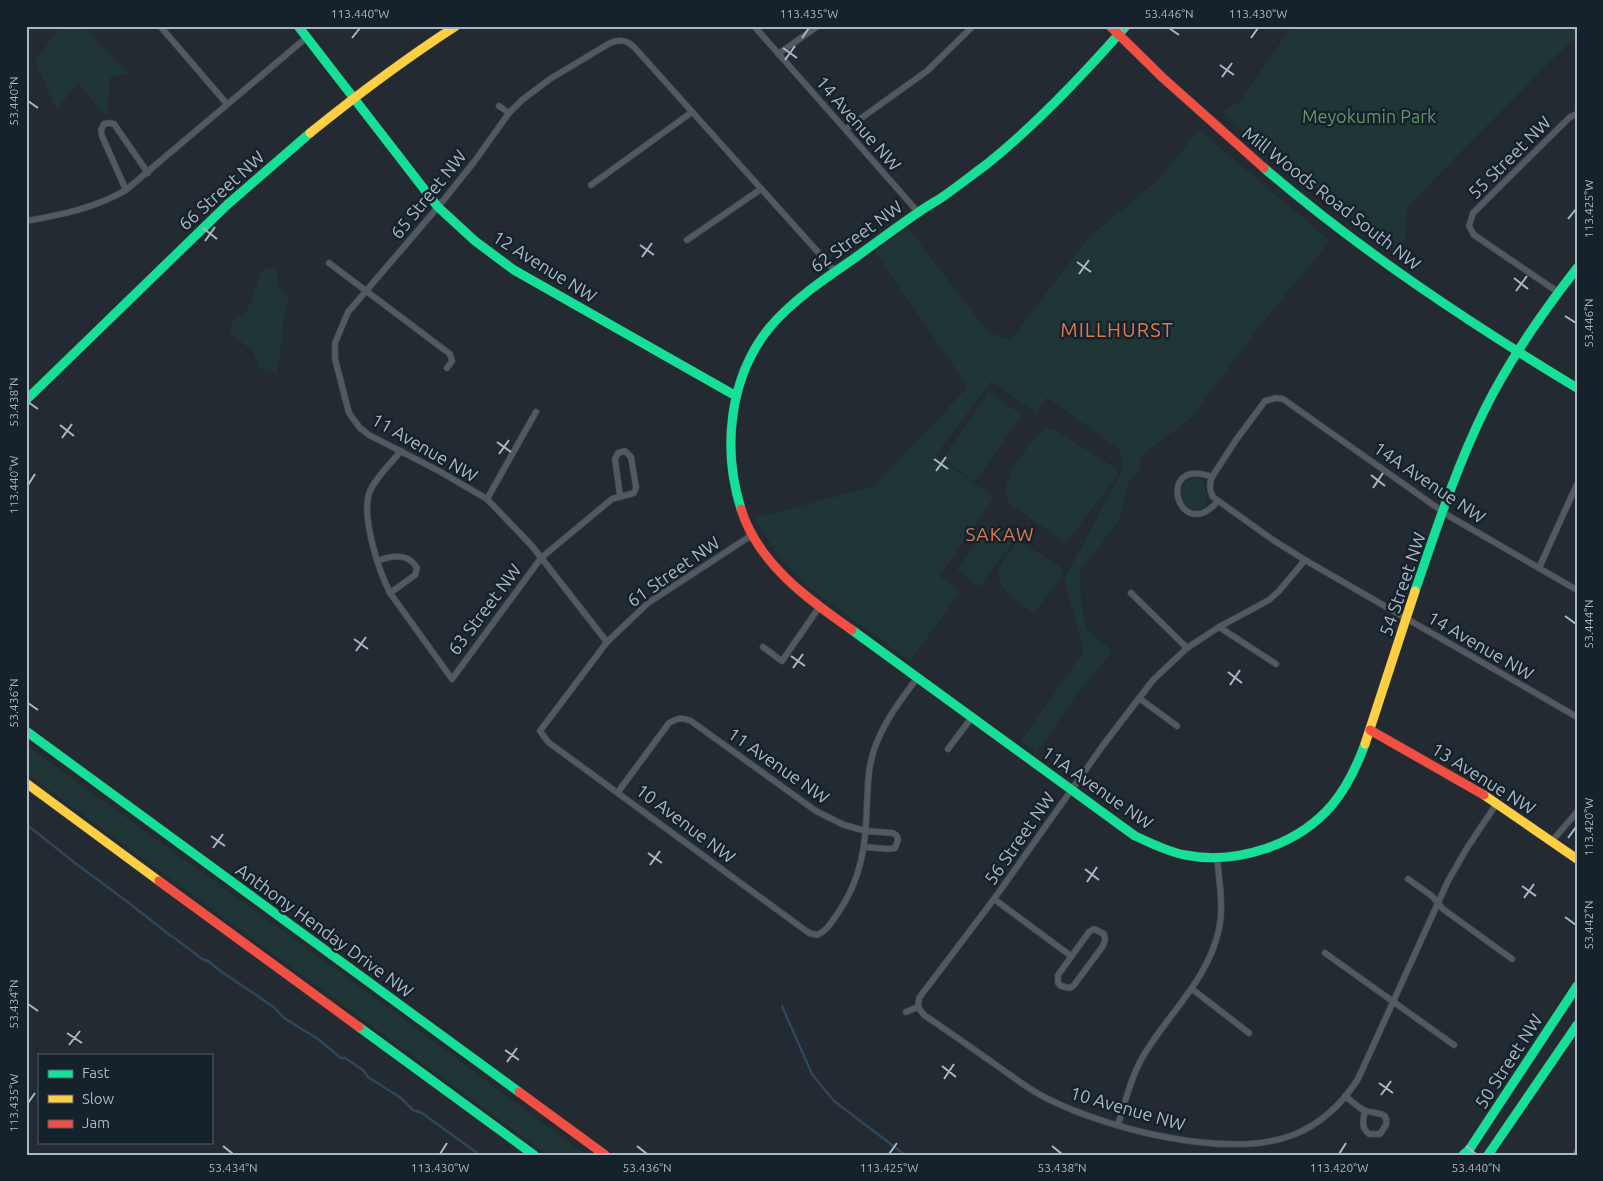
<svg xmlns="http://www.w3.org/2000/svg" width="1603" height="1181" font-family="Ubuntu,sans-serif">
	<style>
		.green { fill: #203636 }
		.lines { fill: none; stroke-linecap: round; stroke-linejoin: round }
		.stream { stroke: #2e475c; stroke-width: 2.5 }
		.street-casing { stroke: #40464c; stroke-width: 7 }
		.fast-casing { stroke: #40464c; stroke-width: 10 }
		.slow-casing { stroke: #40464c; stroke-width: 10 }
		.jam-casing { stroke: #40464c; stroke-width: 10 }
		.street { stroke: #525960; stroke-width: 5.5 }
		.fast { stroke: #16e098; stroke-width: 9 }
		.slow { stroke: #ffcf43; stroke-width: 9 }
		.jam { stroke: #f24e42; stroke-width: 9 }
		.ticks { fill: none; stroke: #aab8c5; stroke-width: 2 }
		.labels { text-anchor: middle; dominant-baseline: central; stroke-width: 5; stroke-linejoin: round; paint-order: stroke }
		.park-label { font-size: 18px; fill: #619666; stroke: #16222b }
		.street-label { font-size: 18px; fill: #aab8c5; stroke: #16222b }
		.neighbourhood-label { font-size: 19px; letter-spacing: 1px; fill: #db794f; stroke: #16222b }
		.quarter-label { font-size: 20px; letter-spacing: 1px; fill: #db794f; stroke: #16222b }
		.neatline { fill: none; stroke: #aab8c5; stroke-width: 2 }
		.ticks-label { font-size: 12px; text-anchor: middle; fill: #aab8c5 }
	</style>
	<rect width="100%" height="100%" fill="#232a31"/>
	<g class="green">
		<path d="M61 26H83L128 73 110 77 107 114 101 111 79 83 56 109 35 61Z"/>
		<path d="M1292 26H1575L1577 28V35L1408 205 1403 256 1238 127 1222 111 1239 103Z"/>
		<path d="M1199 130 1330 241 1263 322 1191 418 1141 456 1139 473 1130 479 1118 522 1080 571 1081 602 1086 628 1112 651 1074 698 1037 753 1021 741 1084 651 1064 580 1122 471 1120 450 1047 397 1036 413 991 381 935 456 994 497 940 576 960 592 910 661 808 587 779 557 754 518 873 487 968 387 875 252 908 228 988 332 1011 340 1088 238 1157 181Z"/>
		<path d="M277 267 278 283 289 301 284 317 278 371 279 374 260 369 253 352 230 332 232 320C256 313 252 287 263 269Z"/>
		<path d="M989 392 1022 415 975 482 943 459Z"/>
		<path d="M1046 427 1050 430 1052 428 1115 468 1117 476 1066 543 1010 504C995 475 1029 448 1046 427Z"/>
		<path d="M1194 478C1198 478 1200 477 1202 480 1205 484 1208 501 1207 505L1201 509C1179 511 1173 484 1194 478Z"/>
		<path d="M992 522 1015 539 979 587 957 570Z"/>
		<path d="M1017 542H1021L1058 565 1063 575 1034 613C1019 602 990 588 1001 565 1005 557 1012 549 1017 542Z"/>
		<path d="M26 745 379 1001 586 1155H548L26 773Z"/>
	</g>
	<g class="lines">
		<g class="stream">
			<path d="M26 824 75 863 125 900 171 936 176 939 202 959 208 961 219 970 275 1008 284 1018 318 1039 341 1058H345L363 1070 368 1077 401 1098 413 1110 422 1113 480 1155"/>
			<path d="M782 1006 812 1074 834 1101 905 1155"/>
		</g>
		<defs>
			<g id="street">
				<path d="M160 26 227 104"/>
				<path d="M754 26 918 212"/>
				<path d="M778 54 818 26"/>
				<path d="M499 106 509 113"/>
				<path d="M846 129 927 71 973 26"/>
				<path d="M591 185 692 112"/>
				<path d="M126 190 102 136 101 130 104 124 109 123 114 124 148 173"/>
				<path d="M26 221C61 215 95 208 126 190L307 37"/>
				<path d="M687 240 761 189"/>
				<path d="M329 263 450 354 452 361 447 368"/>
				<path d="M1558 292 1474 235 1469 226 1473 213 1570 117 1577 114"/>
				<path d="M401 451C391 463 376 477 370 491 360 515 379 571 390 593L452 679 541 558 612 499 634 493 636 487 631 457 625 451 618 453 615 459 620 496"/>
				<path d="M1212 477C1154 455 1178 547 1218 501"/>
				<path d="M487 499 536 412"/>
				<path d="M752 535 648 603 607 642 540 731 548 742 809 933 817 935C827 931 832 921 838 913 862 878 866 844 867 803 868 785 868 768 874 750 883 723 900 701 917 678"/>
				<path d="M377 561C391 556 408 552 417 568L415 575 390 593"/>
				<path d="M1539 568 1577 484"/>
				<path d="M1577 590 1449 516 1283 399 1276 398 1265 401 1236 440 1212 477C1209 484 1209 490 1213 497L1273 540 1305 560 1577 717"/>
				<path d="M1131 593 1187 648"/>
				<path d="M1219 627 1276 664"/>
				<path d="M607 642 532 546 487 499 439 471 369 435 360 428 349 413 335 359V343L348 312 438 207 474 162 509 113 522 100 550 79 610 43C620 39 627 40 634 47L835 271"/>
				<path d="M763 647 782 661 820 606"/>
				<path d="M1139 698 1177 726"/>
				<path d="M948 749 972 717"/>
				<path d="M618 792 669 723C678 718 681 717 691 721L816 811 844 825 866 831 893 833 897 836 898 840 895 848 889 849 865 847"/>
				<path d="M1552 841 1577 812"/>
				<path d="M1408 879 1432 896 1443 909 1512 959"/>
				<path d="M994 899 1071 956"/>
				<path d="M1094 929 1104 934 1105 940 1103 946 1074 985 1070 988 1061 986 1058 983V975L1089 932Z"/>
				<path d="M1325 953 1454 1045"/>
				<path d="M1192 989 1249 1033"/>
				<path d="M918 1007 924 1015C948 1031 972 1048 996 1065 1012 1076 1028 1089 1046 1098 1107 1129 1228 1160 1293 1135 1321 1124 1342 1104 1358 1079L1448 881 1467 848 1497 803"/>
				<path d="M906 1012 918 1007 919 998 994 899 1104 744 1153 680 1187 648 1219 627 1269 600 1279 591 1305 560"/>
				<path d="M1345 1096C1351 1100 1359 1109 1366 1111 1375 1114 1389 1111 1386 1125L1380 1134H1369C1361 1128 1363 1120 1365 1111"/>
				<path d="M1118 1125C1126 1100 1132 1072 1147 1050 1172 1010 1209 977 1219 929 1224 906 1219 881 1217 857"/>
				<path d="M1575 1155 1577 1152"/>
			</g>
			<g id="fast">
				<path d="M298 26 438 207 475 241 514 270 736 396"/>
				<path d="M1264 168C1361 251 1468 322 1577 388"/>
				<path d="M26 400 228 204 310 133"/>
				<path d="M741 509C722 449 729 377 770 327 793 300 823 280 852 260 873 245 894 229 916 214 924 208 933 203 941 198 957 187 972 175 987 164 1038 123 1083 75 1126 26"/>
				<path d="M1415 591C1436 530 1456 468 1484 411 1509 360 1542 313 1577 268"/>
				<path d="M852 630 1135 836C1151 843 1168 852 1185 855 1237 865 1298 845 1332 805 1347 787 1357 766 1365 744"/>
				<path d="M26 731 519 1092"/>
				<path d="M359 1027 534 1155"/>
				<path d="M1467 1153 1577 986"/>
				<path d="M1463 1155 1470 1149"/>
				<path d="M1488 1155 1577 1025"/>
			</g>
			<g id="slow">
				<path d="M310 133C357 95 405 59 456 26"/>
				<path d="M1365 744 1415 591"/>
				<path d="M26 783 159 881"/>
				<path d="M1484 795 1577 859"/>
			</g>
			<g id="jam">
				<path d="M1110 26 1163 78 1264 168"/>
				<path d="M741 509C758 564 808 599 852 630"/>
				<path d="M1370 730 1484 795"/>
				<path d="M159 881 359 1027"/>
				<path d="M519 1092 605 1155"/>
			</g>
		</defs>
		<use href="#street" class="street-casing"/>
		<use href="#fast" class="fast-casing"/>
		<use href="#slow" class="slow-casing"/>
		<use href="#jam" class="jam-casing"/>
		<use href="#street" class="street"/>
		<use href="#fast" class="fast"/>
		<use href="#slow" class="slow"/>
		<use href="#jam" class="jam"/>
	</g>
	<path class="ticks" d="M1169 28 1179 35M352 38 360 28M802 38 809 28M1251 38 1258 28M783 48 797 58M785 60 795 46M1220 65 1234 75M1222 77 1232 63M28 101 38 108M1568 219 1576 209M203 228 217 239M205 241 215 227M640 245 654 255M642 257 652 243M1077 262 1091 272M1079 274 1089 260M1514 278 1528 289M1516 291 1527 276M1565 316 1576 323M28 402 38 409M60 425 74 436M62 438 72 424M497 442 511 452M499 454 509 440M934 459 948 469M936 471 946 457M1371 475 1385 486M28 485 35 474M1373 488 1383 473M1565 616 1576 624M354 639 368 649M356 651 366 637M791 656 805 666M793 668 803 654M1228 672 1242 683M1230 685 1240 670M28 703 38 710M211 836 225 846M1568 838 1576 827M213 848 223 834M648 853 662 863M650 865 660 851M1085 869 1099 880M1087 882 1097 867M1522 886 1536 896M1524 898 1534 884M1565 917 1576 925M28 1004 38 1011M67 1033 82 1043M69 1045 80 1031M505 1050 519 1060M507 1062 517 1048M942 1066 956 1077M944 1079 954 1064M1379 1083 1393 1093M1381 1095 1391 1081M28 1103 35 1093M223 1146 233 1154M637 1146 647 1154M1052 1146 1062 1154M1466 1146 1476 1154M440 1154 447 1143M889 1154 897 1143M1339 1154 1346 1143"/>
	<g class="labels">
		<g class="park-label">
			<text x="1369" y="116">Meyokumin Park</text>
		</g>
		<g class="street-label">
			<text transform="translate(859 123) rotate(49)">14 Avenue NW</text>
			<text transform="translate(1509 157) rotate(-45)">55 Street NW</text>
			<text transform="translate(221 190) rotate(-42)">66 Street NW</text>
			<text transform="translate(428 194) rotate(-51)">65 Street NW</text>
			<text transform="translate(1332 198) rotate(38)">Mill Woods Road South NW</text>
			<text transform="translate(856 236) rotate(-36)">62 Street NW</text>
			<text transform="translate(545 266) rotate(32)">12 Avenue NW</text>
			<text transform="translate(425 447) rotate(30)">11 Avenue NW</text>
			<text transform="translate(1430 482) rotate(34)">14A Avenue NW</text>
			<text transform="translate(673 571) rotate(-35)">61 Street NW</text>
			<text transform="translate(1402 584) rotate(-71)">54 Street NW</text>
			<text transform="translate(484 609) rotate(-53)">63 Street NW</text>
			<text transform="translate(1481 645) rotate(30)">14 Avenue NW</text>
			<text transform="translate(779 765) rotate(35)">11 Avenue NW</text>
			<text transform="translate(1484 778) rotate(32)">13 Avenue NW</text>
			<text transform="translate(1098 787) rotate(35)">11A Avenue NW</text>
			<text transform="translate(686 823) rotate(37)">10 Avenue NW</text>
			<text transform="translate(1019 838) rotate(-55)">56 Street NW</text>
			<text transform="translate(325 930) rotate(36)">Anthony Henday Drive NW</text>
			<text transform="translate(1508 1061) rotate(-57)">50 Street NW</text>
			<text transform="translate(1128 1108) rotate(16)">10 Avenue NW</text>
		</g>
		<g class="neighbourhood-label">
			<text x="1000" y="534">SAKAW</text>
		</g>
		<g class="quarter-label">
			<text x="1117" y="329">MILLHURST</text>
		</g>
	</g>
	<rect width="1603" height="1181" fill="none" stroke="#16222b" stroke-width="55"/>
	<rect x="38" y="1054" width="175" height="90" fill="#16222b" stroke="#515e69"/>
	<rect x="48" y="1070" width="25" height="8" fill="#16e098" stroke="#515e69"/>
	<text x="82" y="1078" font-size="15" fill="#aab8c5">Fast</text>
	<rect x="48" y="1095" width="25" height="8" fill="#ffcf43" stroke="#515e69"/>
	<text x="82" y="1104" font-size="15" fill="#aab8c5">Slow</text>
	<rect x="48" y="1120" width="25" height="8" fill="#f24e42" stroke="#515e69"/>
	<text x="82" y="1128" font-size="15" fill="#aab8c5">Jam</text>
	<rect x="28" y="28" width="1548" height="1126" class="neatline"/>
	<g class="ticks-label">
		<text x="360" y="18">113.440°W</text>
		<text x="809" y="18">113.435°W</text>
		<text x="1169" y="18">53.446°N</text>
		<text x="1258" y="18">113.430°W</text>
		<text transform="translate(14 101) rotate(-90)" y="4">53.440°N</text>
		<text transform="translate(1589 209) rotate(-90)" y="4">113.425°W</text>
		<text transform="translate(1589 323) rotate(-90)" y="4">53.446°N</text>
		<text transform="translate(14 402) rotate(-90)" y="4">53.438°N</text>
		<text transform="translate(14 485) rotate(-90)" y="4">113.440°W</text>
		<text transform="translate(1589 624) rotate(-90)" y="4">53.444°N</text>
		<text transform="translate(14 703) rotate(-90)" y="4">53.436°N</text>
		<text transform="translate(1589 827) rotate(-90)" y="4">113.420°W</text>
		<text transform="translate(1589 925) rotate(-90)" y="4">53.442°N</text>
		<text transform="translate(14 1004) rotate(-90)" y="4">53.434°N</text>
		<text transform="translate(14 1103) rotate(-90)" y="4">113.435°W</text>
		<text x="233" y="1172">53.434°N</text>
		<text x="440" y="1172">113.430°W</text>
		<text x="647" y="1172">53.436°N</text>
		<text x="889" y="1172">113.425°W</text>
		<text x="1062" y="1172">53.438°N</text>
		<text x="1339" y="1172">113.420°W</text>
		<text x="1476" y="1172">53.440°N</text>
	</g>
</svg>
